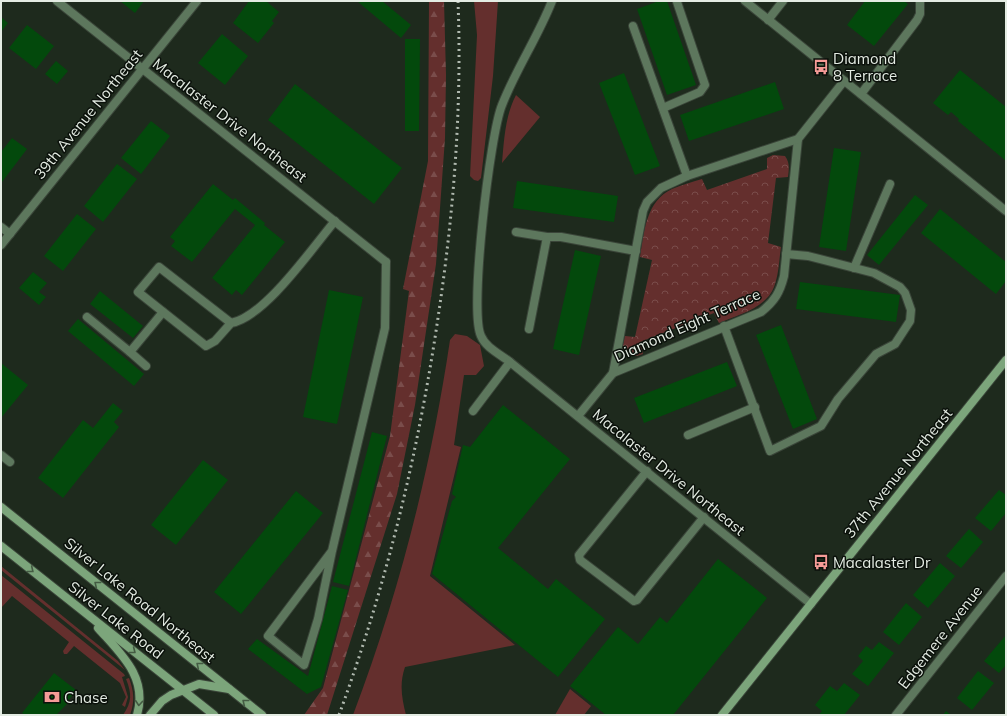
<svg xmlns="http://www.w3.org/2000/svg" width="1007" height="716" font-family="Mulish,sans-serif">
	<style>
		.grass { fill: #642f2d }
		.forest { fill: url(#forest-firs) }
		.park { fill: url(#park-crowns) }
		.building { fill: #03490c }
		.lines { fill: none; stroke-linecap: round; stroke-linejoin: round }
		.service-casing { stroke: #3a4539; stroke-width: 10 }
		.minor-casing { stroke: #3a4539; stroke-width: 10 }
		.tertiary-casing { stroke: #3a4539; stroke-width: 10 }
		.secondary-casing { stroke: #3a4539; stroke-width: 10 }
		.service { stroke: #5d775d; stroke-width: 8 }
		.minor { stroke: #5d775d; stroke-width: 8 }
		.tertiary { stroke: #5d775d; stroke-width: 8 }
		.secondary { stroke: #7ca57b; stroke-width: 8 }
		.rail { stroke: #b0b9af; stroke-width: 3; stroke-dasharray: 2 4; stroke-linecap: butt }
		.oneway { stroke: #445b43 }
		.labels { text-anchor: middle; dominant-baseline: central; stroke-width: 3; stroke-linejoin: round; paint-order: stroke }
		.poi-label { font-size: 15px; fill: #e4ece3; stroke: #0b110b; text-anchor: start }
		.street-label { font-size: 15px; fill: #e4ece3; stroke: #0b110b }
	</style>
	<defs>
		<pattern id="forest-firs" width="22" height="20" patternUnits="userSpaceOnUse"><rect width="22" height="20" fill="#642f2d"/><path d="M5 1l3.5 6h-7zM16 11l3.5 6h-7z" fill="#7a4d4b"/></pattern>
		<pattern id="park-crowns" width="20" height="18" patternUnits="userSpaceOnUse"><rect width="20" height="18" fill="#642f2d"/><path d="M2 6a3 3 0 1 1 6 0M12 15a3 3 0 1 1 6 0" fill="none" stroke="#7a4d4b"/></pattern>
	</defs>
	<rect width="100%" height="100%" fill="#1e2a1d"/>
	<g class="grass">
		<path d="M474 1H498L493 76 481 178 478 181 474 180 470 176 477 35Z"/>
		<path d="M516 95 540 117 502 163C504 141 505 116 516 95Z"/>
		<path d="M455 334 467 336 480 345 484 366 476 375H464L454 445 461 447 430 576 515 645 405 667C399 684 402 699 406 715H353C399 594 431 468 450 340Z"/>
		<path d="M1 566 118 661 125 670 1 570Z"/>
		<path d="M1 575 124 674 125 676 122 677 128 697 125 707 122 705 126 697 120 683 74 646 67 654H64L63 651 69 642 12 596 1 608Z"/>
		<path d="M129 678C134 691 135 702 130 715H123C132 702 132 694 126 679Z"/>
		<path d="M570 689 591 706 584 715H555Z"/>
	</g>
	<path class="forest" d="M429 1H444L446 75 445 138 436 264 415 405 397 494 327 715H304L323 688 390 436 409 291 403 289 428 161Z"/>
	<path class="park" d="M773 155 785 156C790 163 789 169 788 177L776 178 768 243 781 247C779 260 779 274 774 287 766 308 738 315 719 323L714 313 640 342 643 354C634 358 627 356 622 348L625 336 635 337 652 260 640 257C644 232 646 201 672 189 681 185 692 182 702 179L707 190 767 169V158Z"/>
	<g class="building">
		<path d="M120 1H144L135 13Z"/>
		<path d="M249 1H266L279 12 272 21 274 23 258 43 233 23Z"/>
		<path d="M357 1H382L411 25 401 38Z"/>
		<path d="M659 1H667L696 85 667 95 637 9Z"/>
		<path d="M865 1H904L908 4 874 46 847 25Z"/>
		<path d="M1 17 8 23 1 32Z"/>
		<path d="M27 25 54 46 36 69 9 48Z"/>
		<path d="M222 34 248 56 225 85 198 63Z"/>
		<path d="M405 39H420L419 131H405Z"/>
		<path d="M56 61 68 71 57 84 45 74Z"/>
		<path d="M960 70 1006 107V161L958 121 959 119 951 112 948 115 933 103Z"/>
		<path d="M624 73 660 166 635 175 599 83Z"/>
		<path d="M775 82 784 109 689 141 680 115Z"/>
		<path d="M295 84 402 168 374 204 268 120Z"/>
		<path d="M151 121 170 136 141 174 121 158Z"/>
		<path d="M12 138 27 149 2 182 1 152Z"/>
		<path d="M834 148 861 152 846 251 819 247Z"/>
		<path d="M117 164 137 179 103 222 84 206Z"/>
		<path d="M517 181 618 196 614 222 513 208Z"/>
		<path d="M213 184 233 200 235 198 265 223 264 225 285 242 242 295 236 290 232 295 212 278 255 225 235 209 192 262 171 246 175 241 170 237Z"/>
		<path d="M915 195 928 205 879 265 867 255Z"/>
		<path d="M940 209 1006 262V281L996 294 921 233Z"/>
		<path d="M77 214 96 229 63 271 44 256Z"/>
		<path d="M575 250 601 256 579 355 553 349Z"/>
		<path d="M33 272 47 283 39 292 46 297 39 305 19 288Z"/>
		<path d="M800 282 900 295 896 322 796 309Z"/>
		<path d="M329 290 363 297 337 424 303 417Z"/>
		<path d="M100 291 143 326 133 338 90 304Z"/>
		<path d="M78 319 144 374 134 386 68 331Z"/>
		<path d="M781 325 817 419 793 429 756 335Z"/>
		<path d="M727 362 737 386 644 423 634 398Z"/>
		<path d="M1 363 28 385 1 418Z"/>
		<path d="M113 403 123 411 114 422 119 427 63 498 38 478 83 420 93 428Z"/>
		<path d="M503 405 570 459 498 548 548 589 556 579 605 619 558 677 432 574 452 501 456 497 452 494 463 445 470 447Z"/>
		<path d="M372 432 387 436 349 586 333 582Z"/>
		<path d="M203 460 228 480 176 545 151 525Z"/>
		<path d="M999 490 1006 495V513L991 531 975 518Z"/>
		<path d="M296 491 323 513 241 614 214 592Z"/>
		<path d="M969 529 983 542 961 568 946 556Z"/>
		<path d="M718 559 767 598 673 715H606L570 686 618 627 638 644 660 617 667 623Z"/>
		<path d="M940 563 955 576 928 608 913 595Z"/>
		<path d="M332 586 348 590 321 687 307 694 248 649 257 639 308 676Z"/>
		<path d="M906 603 922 617 899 645 883 632Z"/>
		<path d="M1006 635V665L999 673 984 661Z"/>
		<path d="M879 642 894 653 868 686 852 674 863 661 858 656 866 646 872 650Z"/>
		<path d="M978 671 994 683 972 710 957 698Z"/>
		<path d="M54 673 76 690 68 701 69 702 56 715H25L22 713Z"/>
		<path d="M844 683 860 695 844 715H819L822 711 815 705 830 686 837 691Z"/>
		<path d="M946 711 951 715H943Z"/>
	</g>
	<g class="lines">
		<defs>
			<g id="service">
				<path d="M768 20 783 1"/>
				<path d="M633 26 687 176"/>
				<path d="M861 94 917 20 920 14V1"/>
				<path d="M663 108 700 92 705 85 677 2"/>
				<path d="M516 232 547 237H561L636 251"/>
				<path d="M854 268 890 184"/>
				<path d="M87 317 130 352 163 312"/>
				<path d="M231 323 215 341 206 346 138 292 159 267 231 323C265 317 312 248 335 221"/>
				<path d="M724 326 770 451 821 426 838 399 876 354 895 344 910 321 911 310 905 293 900 287 874 273 808 256 786 254"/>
				<path d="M529 329 547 237"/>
				<path d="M130 352 146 366"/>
				<path d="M473 411 510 362C500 354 486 348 481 336 469 311 490 134 502 105 516 69 538 37 552 1"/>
				<path d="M688 435 755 407"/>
				<path d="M1 455 10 462"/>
				<path d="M647 471 579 555 580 560 634 601 637 600 704 517"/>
				<path d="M332 551 318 619 304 665 268 636 332 551 385 328 386 262"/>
			</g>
			<g id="minor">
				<path d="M57 1 386 262"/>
				<path d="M1 227 10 234"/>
				<path d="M1 245 197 1"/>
				<path d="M510 362 811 604"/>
				<path d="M613 373 761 312C775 301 780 292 784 276L798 139 844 81"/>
				<path d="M578 416 613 373 643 211 647 202 661 188 687 176 798 139"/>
				<path d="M896 715 1006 576"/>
			</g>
			<path id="tertiary" d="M745 1 1006 211"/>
			<g id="secondary">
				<path d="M1 507 262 715"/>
				<path d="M1 546 214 715"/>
				<path d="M98 628C121 654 148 677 137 715"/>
				<path d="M150 715 162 701 171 695 199 684 229 689"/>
				<path d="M722 715 1006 360"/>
			</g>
		</defs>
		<use href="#service" class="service-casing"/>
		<use href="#minor" class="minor-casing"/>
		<use href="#tertiary" class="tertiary-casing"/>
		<use href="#secondary" class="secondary-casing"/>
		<use href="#service" class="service"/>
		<use href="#minor" class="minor"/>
		<use href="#tertiary" class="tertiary"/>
		<use href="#secondary" class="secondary"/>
		<path class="rail" d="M339 715C387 583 419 450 439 311 454 209 462 105 458 1"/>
	</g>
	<defs><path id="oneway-chevron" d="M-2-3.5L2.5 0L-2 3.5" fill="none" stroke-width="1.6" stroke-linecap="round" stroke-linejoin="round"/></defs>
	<g class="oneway">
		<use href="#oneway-chevron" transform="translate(31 570) rotate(39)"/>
		<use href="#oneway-chevron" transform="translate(97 584) rotate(-141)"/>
		<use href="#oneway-chevron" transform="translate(133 651) rotate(38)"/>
		<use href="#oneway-chevron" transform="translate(199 665) rotate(-141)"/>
		<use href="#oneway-chevron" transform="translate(245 702) rotate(-141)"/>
		<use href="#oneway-chevron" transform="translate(139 703) rotate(95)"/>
	</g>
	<defs>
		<symbol id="bus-bare" viewBox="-9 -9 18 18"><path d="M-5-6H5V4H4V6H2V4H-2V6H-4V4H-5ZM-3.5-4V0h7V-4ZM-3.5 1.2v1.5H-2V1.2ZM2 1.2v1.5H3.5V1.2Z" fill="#f59b97" stroke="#0b110b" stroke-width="2.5" paint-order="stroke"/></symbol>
		<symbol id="bank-bare" viewBox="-9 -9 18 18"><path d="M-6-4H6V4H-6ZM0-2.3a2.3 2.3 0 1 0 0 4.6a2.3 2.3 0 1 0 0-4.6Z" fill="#f59b97" stroke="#0b110b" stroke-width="2.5" paint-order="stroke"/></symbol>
	</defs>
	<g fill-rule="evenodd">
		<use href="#bus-bare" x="810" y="56" width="22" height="22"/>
		<use href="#bus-bare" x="810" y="551" width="22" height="22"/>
		<use href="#bank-bare" x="41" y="686" width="22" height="22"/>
	</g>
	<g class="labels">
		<g class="poi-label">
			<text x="833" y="58">Diamond<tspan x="833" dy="17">8 Terrace</tspan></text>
			<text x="833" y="562">Macalaster Dr</text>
			<text x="64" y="697">Chase</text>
		</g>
		<g class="street-label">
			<text transform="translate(88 114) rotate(-51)">39th Avenue Northeast</text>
			<text transform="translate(230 120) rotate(38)">Macalaster Drive Northeast</text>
			<text transform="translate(687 325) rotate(-24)">Diamond Eight Terrace</text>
			<text transform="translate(669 472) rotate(39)">Macalaster Drive Northeast</text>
			<text transform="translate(898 473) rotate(-51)">37th Avenue Northeast</text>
			<text transform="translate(140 600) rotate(39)">Silver Lake Road Northeast</text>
			<text transform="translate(116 620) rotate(38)">Silver Lake Road</text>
			<text transform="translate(940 637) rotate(-52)">Edgemere Avenue</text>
		</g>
	</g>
	<rect width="1007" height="716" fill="none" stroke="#e4ece3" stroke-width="4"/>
</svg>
